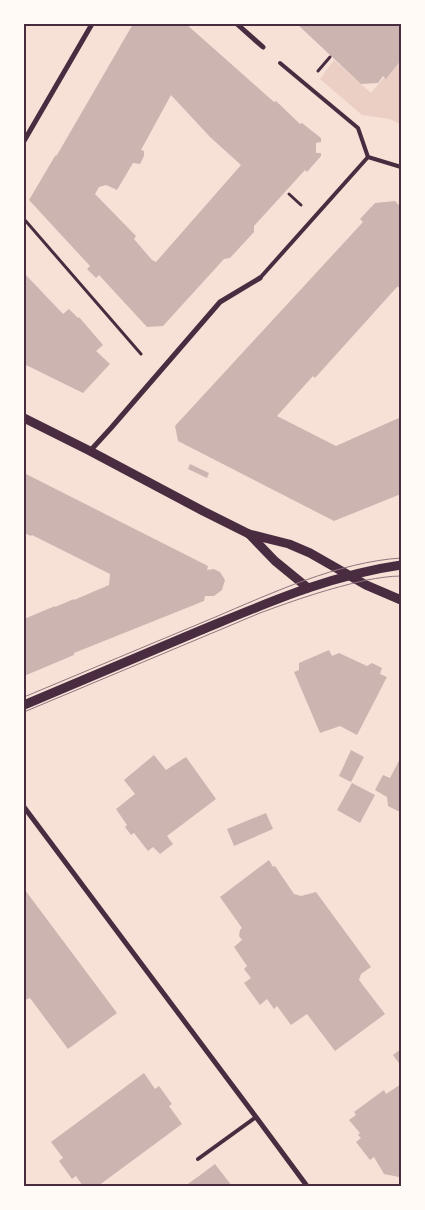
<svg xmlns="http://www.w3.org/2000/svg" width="425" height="1210" font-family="Montserrat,sans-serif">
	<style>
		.green { fill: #ebcfc5 }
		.building { fill: #ccb4b1; fill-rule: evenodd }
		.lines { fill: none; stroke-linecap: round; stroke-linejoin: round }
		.path { stroke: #4a2c40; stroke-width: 3 }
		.service { stroke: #4a2c40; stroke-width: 4 }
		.minor { stroke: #4a2c40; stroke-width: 5 }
		.tertiary { stroke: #4a2c40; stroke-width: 9 }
		.tram { stroke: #8f747c; stroke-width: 1 }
		.neatline { fill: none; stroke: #4a2c40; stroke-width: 2 }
	</style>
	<rect width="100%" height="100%" fill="#f7e1d7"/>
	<path class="green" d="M401 57V125L390 119 362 115 320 79 334 60 371 93Z"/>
	<g class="building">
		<path d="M133 24H186L274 102 276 101 300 124 302 123 321 138V142L316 143V153H321V156L307 172 305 170 254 226V232L230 258 224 259 163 326 147 327 99 275 96 278 87 269 90 266 29 200 55 156 57 155ZM171 95 210 137 241 165 156 262 152 260 134 239 136 236 95 194 99 187 106 185 117 190 133 163 140 164 144 156V151L141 150Z"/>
		<path d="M297 24H400L401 25V60L386 79 383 76 378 83 361 84Z"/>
		<path d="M395 201 401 207V287H397L315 378 313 376 277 416 336 446 401 417V494L334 521 178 441 175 426 363 222 360 219 375 203Z"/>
		<path d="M24 273 63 314 69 309 78 318 79 317 103 345 96 351 110 364 83 393 24 364Z"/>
		<path d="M190 464 209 473 207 478 188 469Z"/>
		<path d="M24 473 208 566 207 570 214 569 220 572 225 580 222 590 214 596H205L204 601 74 653V655L24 676V619L55 606V607L74 599V600L109 585 110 574 32 535 31 536 24 533Z"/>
		<path d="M329 650 332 656 339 653 367 666 372 663 382 668 380 674 387 677 357 735 340 726 320 733 294 672 299 670V663Z"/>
		<path d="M351 750 364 757 351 782 339 776Z"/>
		<path d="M154 755 166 770 186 757 216 799 167 836 173 844 160 854 153 847 148 851 134 833 131 835 125 827 127 825 116 809 135 794 124 780Z"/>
		<path d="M401 757V812H400L388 806 387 797 375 790 383 775 390 778Z"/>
		<path d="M352 783 375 795 360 823 337 810Z"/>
		<path d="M266 813 273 829 234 846 227 829Z"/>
		<path d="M269 860 273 867 275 866 294 894 301 896 316 892 371 967 361 974 359 980 385 1014 335 1051 307 1014 291 1025 277 1006 274 1009 267 999 260 1005 244 983 251 978 244 969 247 966 234 947 242 940 239 936 240 930 242 928 220 897Z"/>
		<path d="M25 890 117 1013 68 1049 30 998 25 1000 24 999V891Z"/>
		<path d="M401 1049V1066L393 1055Z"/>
		<path d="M144 1073 155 1089 159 1086 172 1104 169 1106 182 1124 98 1186H83L76 1176 72 1179 59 1161 63 1158 51 1142Z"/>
		<path d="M401 1084V1174L399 1177 384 1174 374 1157 370 1160 356 1142 361 1138 358 1135 360 1133 349 1120 356 1115 354 1112 384 1090 386 1094Z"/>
		<path d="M215 1164 232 1186H185L199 1176Z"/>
	</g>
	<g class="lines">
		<g class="path">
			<path d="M318 71 330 57"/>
			<path d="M289 194 301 205"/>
			<path d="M24 219 141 354"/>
		</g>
		<g class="service">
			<path d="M280 63 358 128 368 157 401 167"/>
			<path d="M260 278 368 157"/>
			<path d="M198 1159 256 1117"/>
		</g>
		<g class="minor">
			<path d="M237 24 263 47"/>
			<path d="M24 141 92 24"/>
			<path d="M90 451 111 428 220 302 260 278"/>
			<path d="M24 807 256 1117 307 1186"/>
		</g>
		<g class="tertiary">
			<path d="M24 418 90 451 203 511 249 534 289 544 310 553 366 585 401 600"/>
			<path d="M249 534 275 561 308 588"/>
			<path d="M24 705C82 680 141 656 199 631 265 604 330 575 401 565"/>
		</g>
		<g class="tram">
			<path d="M24 697C87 671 150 644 213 618 272 593 338 562 401 558"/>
			<path d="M24 712 260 613C295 600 330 588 367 580 378 578 390 576 401 576"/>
		</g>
	</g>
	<rect width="425" height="1210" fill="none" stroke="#fffaf5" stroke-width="50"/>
	<rect x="25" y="25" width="375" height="1160" class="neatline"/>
</svg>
